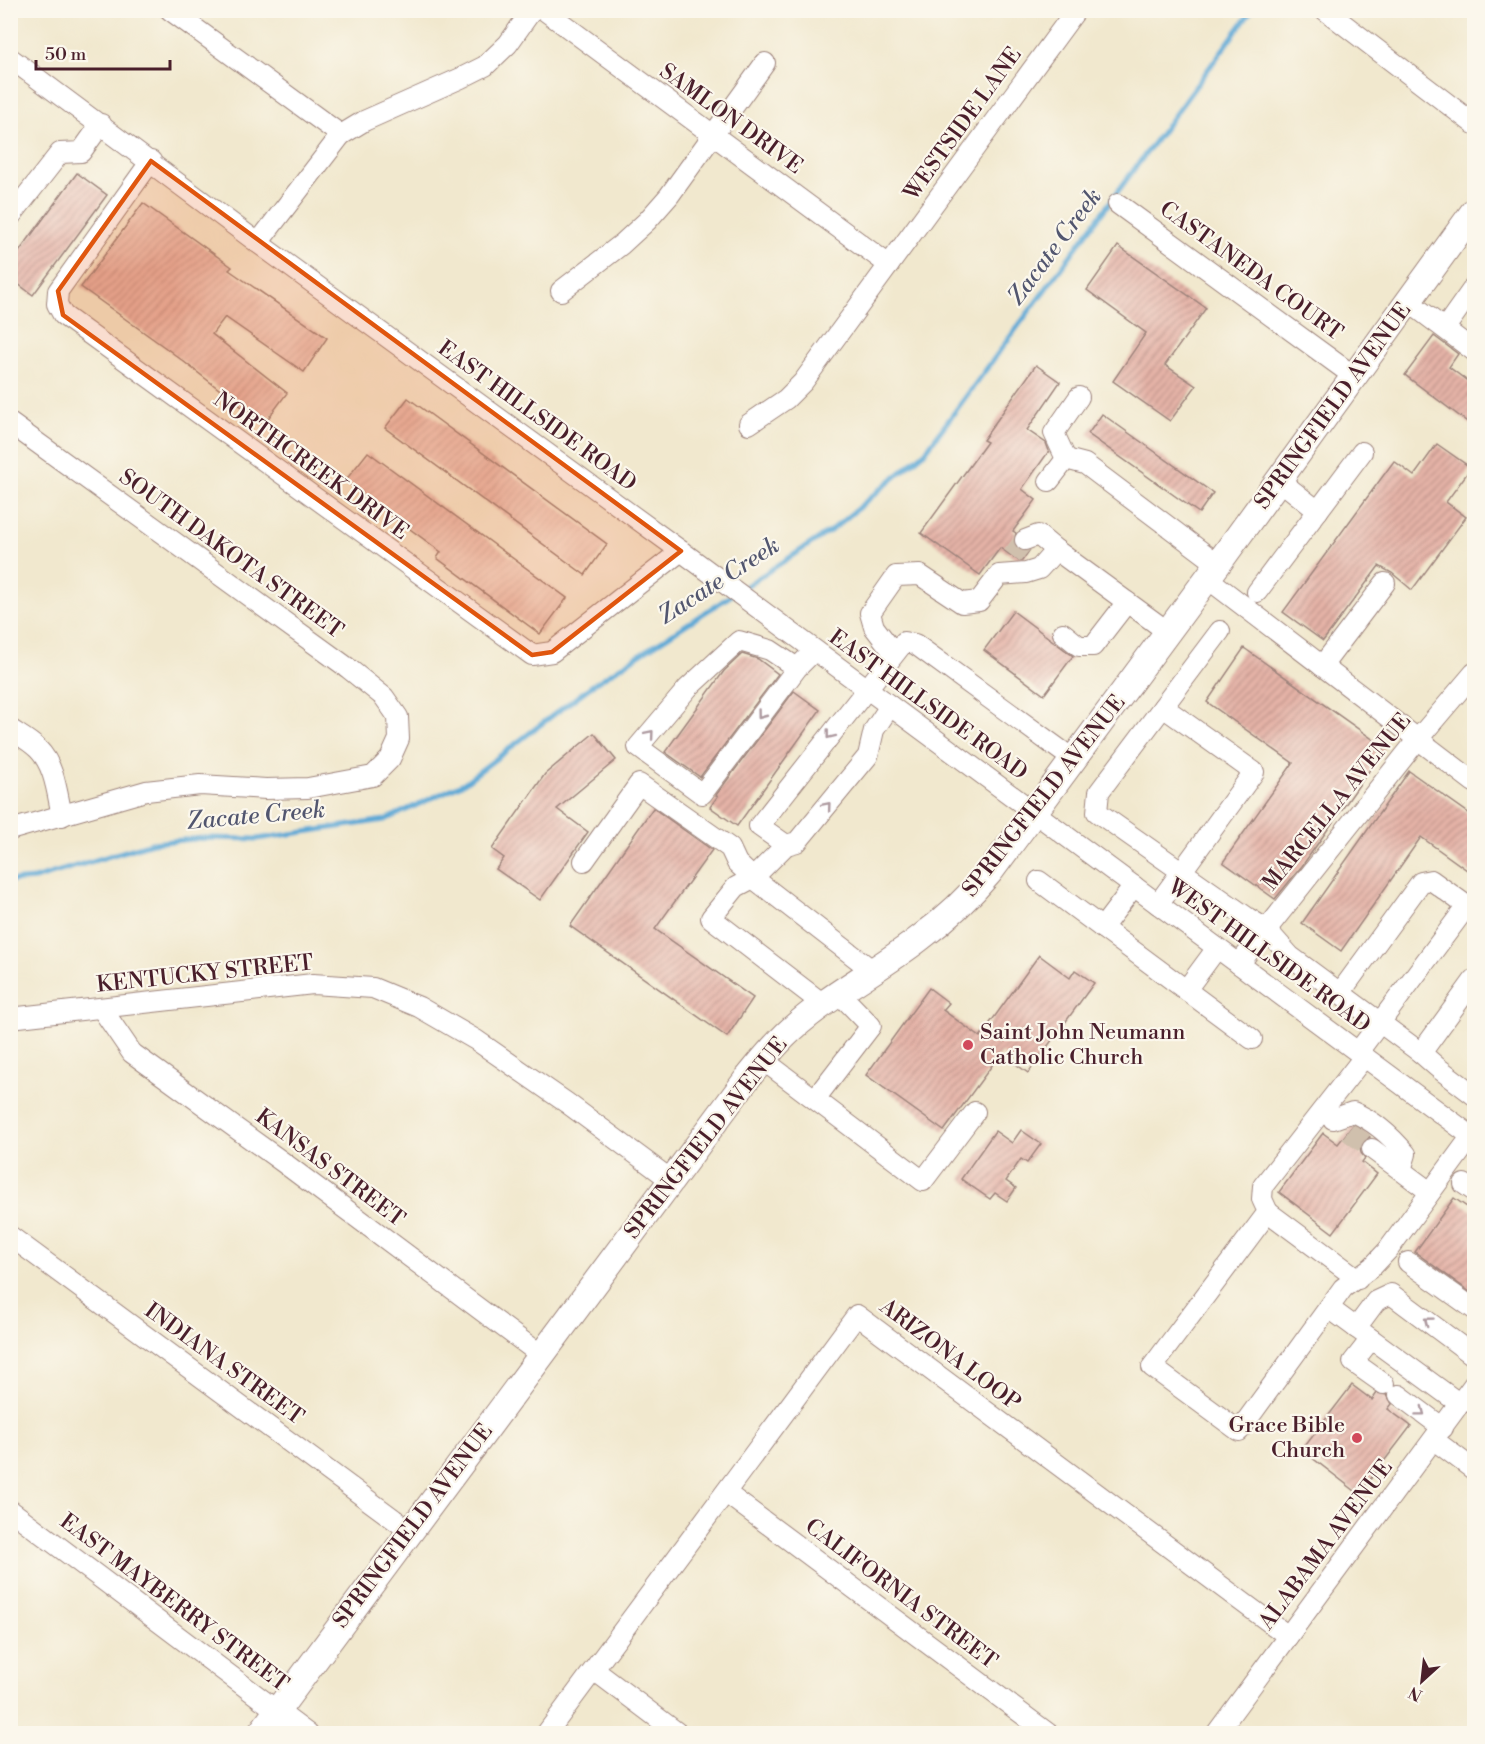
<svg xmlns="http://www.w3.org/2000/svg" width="1485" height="1744" font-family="'Libre Bodoni',serif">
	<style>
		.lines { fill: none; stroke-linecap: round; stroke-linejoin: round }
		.stream { stroke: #5da9d6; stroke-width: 5 }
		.building { fill: url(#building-hatch) }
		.minor-tunnel { stroke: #d0c0ad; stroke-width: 20; stroke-dasharray: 20 10; stroke-linecap: butt }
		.minor-casing { stroke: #9e847c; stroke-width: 22 }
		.major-casing { stroke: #9e847c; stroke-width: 28 }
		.minor { stroke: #fff; stroke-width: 20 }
		.major { stroke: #fff; stroke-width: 26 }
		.oneway { stroke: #ae9aa0 }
		.marked { fill: #e0560e; fill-opacity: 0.2; stroke: #e0560e; stroke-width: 4.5; stroke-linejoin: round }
		.poi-dot { fill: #d1495b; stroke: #fbf7ec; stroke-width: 2 }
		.labels { text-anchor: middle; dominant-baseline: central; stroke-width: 4.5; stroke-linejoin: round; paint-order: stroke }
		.street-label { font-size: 22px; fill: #4a1f2b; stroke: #fbf7ec }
		.poi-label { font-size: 22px; fill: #4a1f2b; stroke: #fbf7ec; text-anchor: start }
		.water-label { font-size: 24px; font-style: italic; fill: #52566f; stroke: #fbf7ec }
	</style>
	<defs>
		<pattern id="building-hatch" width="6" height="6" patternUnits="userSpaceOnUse" patternTransform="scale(1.5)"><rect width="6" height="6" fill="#e5b3a7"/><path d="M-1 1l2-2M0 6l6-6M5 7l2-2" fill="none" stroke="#bc9188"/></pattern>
	</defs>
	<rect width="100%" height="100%" fill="#fbf7ec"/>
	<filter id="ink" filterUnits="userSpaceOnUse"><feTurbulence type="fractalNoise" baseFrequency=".0167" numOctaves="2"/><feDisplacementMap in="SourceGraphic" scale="12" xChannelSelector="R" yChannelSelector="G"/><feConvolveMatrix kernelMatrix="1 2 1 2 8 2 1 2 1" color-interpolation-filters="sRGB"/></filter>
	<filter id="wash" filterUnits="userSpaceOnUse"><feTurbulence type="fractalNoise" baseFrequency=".008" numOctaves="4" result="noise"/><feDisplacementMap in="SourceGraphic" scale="24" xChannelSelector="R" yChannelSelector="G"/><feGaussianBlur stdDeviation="1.35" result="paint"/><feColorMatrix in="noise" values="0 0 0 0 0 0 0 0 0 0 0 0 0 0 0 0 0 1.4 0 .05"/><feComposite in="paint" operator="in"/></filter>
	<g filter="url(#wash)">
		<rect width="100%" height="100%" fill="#f1e8ce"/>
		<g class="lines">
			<g class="stream">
				<path d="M740 590 833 529 925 452 1252 10"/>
				<path d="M10 881 34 879 152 843 204 838 257 839 385 820 464 783 594 684 732 595"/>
			</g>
		</g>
		<g id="blocks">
			<g class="building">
				<path d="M77 173 107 195 33 295 10 278V264Z"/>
				<path d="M143 203 232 267 229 270 327 338 304 372 225 317 212 334 287 393 264 424 170 351 81 287Z"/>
				<path d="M1118 246 1206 308 1165 365 1196 386 1170 421 1113 381 1146 333 1087 290Z"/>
				<path d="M1434 336 1458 354 1449 367 1474 386V427L1405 375Z"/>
				<path d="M1036 365 1060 382 1027 430 1046 443 1049 451 1022 489 1036 500 1013 531 1016 533 1014 544 1017 549 1023 552 1029 551 1022 561H1019L1000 548 980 575 921 533 987 442 983 440Z"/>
				<path d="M408 398 607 544 585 575 385 428Z"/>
				<path d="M1102 414 1213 493 1199 513 1088 434Z"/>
				<path d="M1437 444 1471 468 1446 502 1466 517 1412 590 1392 573 1379 566 1323 641 1283 612 1394 461 1414 476Z"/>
				<path d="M368 452 567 598 540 634 437 558 441 552 345 481Z"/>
				<path d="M1013 611 1073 656 1044 695 984 650Z"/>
				<path d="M1244 648 1385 748 1302 866 1275 899 1223 862 1293 763 1207 702Z"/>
				<path d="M742 654 758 659 778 674 700 777 665 752 724 671Z"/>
				<path d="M794 691 820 710 737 826 710 807 718 796 716 795Z"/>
				<path d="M594 733 616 760 557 809 588 832 540 900 496 869 504 858 492 849 545 774Z"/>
				<path d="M1409 771 1474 817V875L1421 837 1341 951 1302 923Z"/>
				<path d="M653 808 712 850 655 929 753 998 727 1037 570 926Z"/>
				<path d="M1039 955 1070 978 1075 970 1094 983 1028 1073 1001 1053 944 1131 866 1075 929 988 949 1003 943 1010 980 1037Z"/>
				<path d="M1353 1125 1370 1137 1363 1141 1360 1147 1361 1153 1365 1158 1362 1162 1377 1174 1333 1233 1279 1192 1323 1133 1338 1144Z"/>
				<path d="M1021 1130 1041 1144 1027 1163 1021 1159 1006 1181 1016 1188 1007 1201 995 1193 990 1199 961 1179 995 1131 1012 1143Z"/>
				<path d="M1454 1198 1474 1212V1295L1415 1252Z"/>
				<path d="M1352 1385 1372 1400 1377 1393 1387 1395 1392 1404 1388 1409 1411 1426 1359 1494 1302 1450Z"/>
			</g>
		</g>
	</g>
	<g filter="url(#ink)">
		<use href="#blocks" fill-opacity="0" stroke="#9e847c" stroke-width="1.5"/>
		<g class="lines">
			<g class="minor-tunnel">
				<path d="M1012 556 1025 540"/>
				<path d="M1348 1131 1372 1149"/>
			</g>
			<defs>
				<g id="minor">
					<path d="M170 10 341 135"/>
					<path d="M544 10 889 265"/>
					<path d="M1325 10 1474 124"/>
					<path d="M10 58 258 243 681 551 1474 1138"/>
					<path d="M151 161 58 291 57 304 63 315 532 655 552 652 681 551"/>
					<path d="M1118 204 1355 377"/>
					<path d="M10 217 60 153 81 152 101 124"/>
					<path d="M258 243 341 135 364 121 461 78 485 66 508 44 532 10"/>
					<path d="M561 291 622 244 647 221 669 196 765 63"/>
					<path d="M1409 302 1474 351"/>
					<path d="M1445 328 1474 287"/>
					<path d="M10 423 348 668 384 697 398 717 399 739 390 759 373 776 308 788 266 789 200 785 146 791 10 830"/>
					<path d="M749 424 786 399 803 382 1076 10"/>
					<path d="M1066 459 1054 433 1079 397"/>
					<path d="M1279 480 1318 511"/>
					<path d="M1049 481 1066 459 1085 464 1218 564"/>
					<path d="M1025 540 1038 535 1056 550"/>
					<path d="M1207 578 1474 782"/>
					<path d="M1257 592 1362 452"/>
					<path d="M1220 631 1099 792 1097 812 1248 918 1266 929 1290 956 1421 1053 1437 1067 1474 1095"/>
					<path d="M1063 633 1079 646H1093L1127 602"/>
					<path d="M894 653 874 627 870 613 896 576 920 575 962 603 979 601 999 575 1026 573 1039 569 1056 550 1168 632"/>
					<path d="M1322 666 1385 583"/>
					<path d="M797 668 770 650 739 641 688 688 638 747 702 794 797 668 814 651"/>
					<path d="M10 729C19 735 30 741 38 749 55 766 57 793 62 816"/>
					<path d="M786 845 759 826 904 642 915 644 1074 760"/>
					<path d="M584 861 639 784 730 848 737 863 753 878 873 971"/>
					<path d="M1039 881 1252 1039"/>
					<path d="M1158 904 1254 772 1163 707"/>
					<path d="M1102 928 1134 886"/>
					<path d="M1239 964 1418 739 1474 673"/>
					<path d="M1186 990 1217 948"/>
					<path d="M1340 993 1421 882 1431 880 1474 911"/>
					<path d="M823 1004 711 918 736 887 753 878 786 845 797 842 868 756 874 730 890 706"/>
					<path d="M102 1009 132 1053 284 1163 541 1355"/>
					<path d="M10 1018 313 984 373 988 419 1007 476 1040 567 1103 671 1180"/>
					<path d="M1358 1052 1467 906"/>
					<path d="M1421 1053 1474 980"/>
					<path d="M1364 1057 1263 1186 1262 1199 1268 1212 1152 1367 1239 1431 1343 1288 1372 1267 1388 1250 1474 1133"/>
					<path d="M763 1060 923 1181 975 1112"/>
					<path d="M815 1099 871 1026 840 994"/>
					<path d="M1333 1119 1353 1112C1375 1121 1391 1136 1406 1154L1401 1170"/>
					<path d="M1372 1149 1430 1192"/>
					<path d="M1464 1184 1474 1191"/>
					<path d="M1268 1212 1358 1279"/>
					<path d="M10 1236 410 1531"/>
					<path d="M1408 1262 1474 1309"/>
					<path d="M1329 1308 1460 1404"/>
					<path d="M1356 1328 1376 1301 1391 1294 1474 1356"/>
					<path d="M1371 1339 1353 1362 1384 1384"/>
					<path d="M1399 1395 1443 1428"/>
					<path d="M1434 1440 1474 1470"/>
					<path d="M726 1493 1049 1734"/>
					<path d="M10 1510 308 1734"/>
					<path d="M594 1670 679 1734"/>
					<path d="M546 1734 857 1315 1288 1636"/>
					<path d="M1216 1734 1474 1384"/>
				</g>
				<path id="major" d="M260 1734 746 1080C761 1062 775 1044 792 1029 831 994 879 970 920 938 946 919 969 897 990 872L1218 564 1474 211"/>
			</defs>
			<use href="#minor" class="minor-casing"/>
			<use href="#major" class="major-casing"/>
			<use href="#minor" class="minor"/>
			<use href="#major" class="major"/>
		</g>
		<defs><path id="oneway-chevron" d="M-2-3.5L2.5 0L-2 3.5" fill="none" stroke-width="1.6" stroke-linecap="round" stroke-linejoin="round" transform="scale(1.5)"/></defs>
		<g class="oneway">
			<use href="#oneway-chevron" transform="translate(761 715) rotate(127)"/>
			<use href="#oneway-chevron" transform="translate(650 734) rotate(-50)"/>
			<use href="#oneway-chevron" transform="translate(830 735) rotate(128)"/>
			<use href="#oneway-chevron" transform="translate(827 806) rotate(-50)"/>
			<use href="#oneway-chevron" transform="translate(1428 1321) rotate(-143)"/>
			<use href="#oneway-chevron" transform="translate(1421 1412) rotate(37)"/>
		</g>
	</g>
	<path class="marked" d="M151 161 681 551 552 652 532 655 63 315 58 291Z"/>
	<g class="poi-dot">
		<circle cx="968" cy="1045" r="6"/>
		<circle cx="1357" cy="1438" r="6"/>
	</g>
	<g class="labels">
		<g class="street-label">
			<text transform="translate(731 119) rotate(36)">SAMLON DRIVE</text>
			<text transform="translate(963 124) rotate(-54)">WESTSIDE LANE</text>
			<text transform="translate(1251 271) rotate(36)">CASTANEDA COURT</text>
			<text transform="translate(1333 406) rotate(-54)">SPRINGFIELD AVENUE</text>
			<text transform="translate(537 416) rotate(36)">EAST HILLSIDE ROAD</text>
			<text transform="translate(311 466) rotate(36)">NORTHCREEK DRIVE</text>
			<text transform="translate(231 554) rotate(36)">SOUTH DAKOTA STREET</text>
			<text transform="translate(928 705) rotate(36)">EAST HILLSIDE ROAD</text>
			<text transform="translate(1044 796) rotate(-52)">SPRINGFIELD AVENUE</text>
			<text transform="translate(1337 802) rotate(-51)">MARCELLA AVENUE</text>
			<text transform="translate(1269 956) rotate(36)">WEST HILLSIDE ROAD</text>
			<text transform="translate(205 974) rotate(-6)">KENTUCKY STREET</text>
			<text transform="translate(706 1138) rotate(-52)">SPRINGFIELD AVENUE</text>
			<text transform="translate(330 1168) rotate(37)">KANSAS STREET</text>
			<text transform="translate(950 1355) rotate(37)">ARIZONA LOOP</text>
			<text transform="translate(224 1364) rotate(36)">INDIANA STREET</text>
			<text transform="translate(413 1526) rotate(-53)">SPRINGFIELD AVENUE</text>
			<text transform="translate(1326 1545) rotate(-53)">ALABAMA AVENUE</text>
			<text transform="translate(901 1594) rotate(37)">CALIFORNIA STREET</text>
			<text transform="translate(174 1603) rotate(37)">EAST MAYBERRY STREET</text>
		</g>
		<g class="poi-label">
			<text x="980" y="1032">Saint John Neumann<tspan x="980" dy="25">Catholic Church</tspan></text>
			<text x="1345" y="1425" text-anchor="end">Grace Bible<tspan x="1345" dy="25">Church</tspan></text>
		</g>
		<g class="water-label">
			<text transform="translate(1055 247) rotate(-53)">Zacate Creek</text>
			<text transform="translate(719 581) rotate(-33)">Zacate Creek</text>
			<text transform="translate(256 816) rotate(-5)">Zacate Creek</text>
		</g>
	</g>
	<rect width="1485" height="1744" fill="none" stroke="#fbf7ec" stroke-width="36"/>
	<g transform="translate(1422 1681) rotate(207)" stroke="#fbf7ec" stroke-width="4.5" paint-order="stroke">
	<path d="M0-4.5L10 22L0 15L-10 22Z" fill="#4a1f2b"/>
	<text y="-9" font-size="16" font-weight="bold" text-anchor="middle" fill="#4a1f2b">N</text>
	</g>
	<path d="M36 60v9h134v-9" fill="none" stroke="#4a1f2b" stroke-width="3"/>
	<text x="45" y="60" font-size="18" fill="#4a1f2b" stroke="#fbf7ec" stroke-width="4.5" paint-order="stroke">50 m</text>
</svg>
